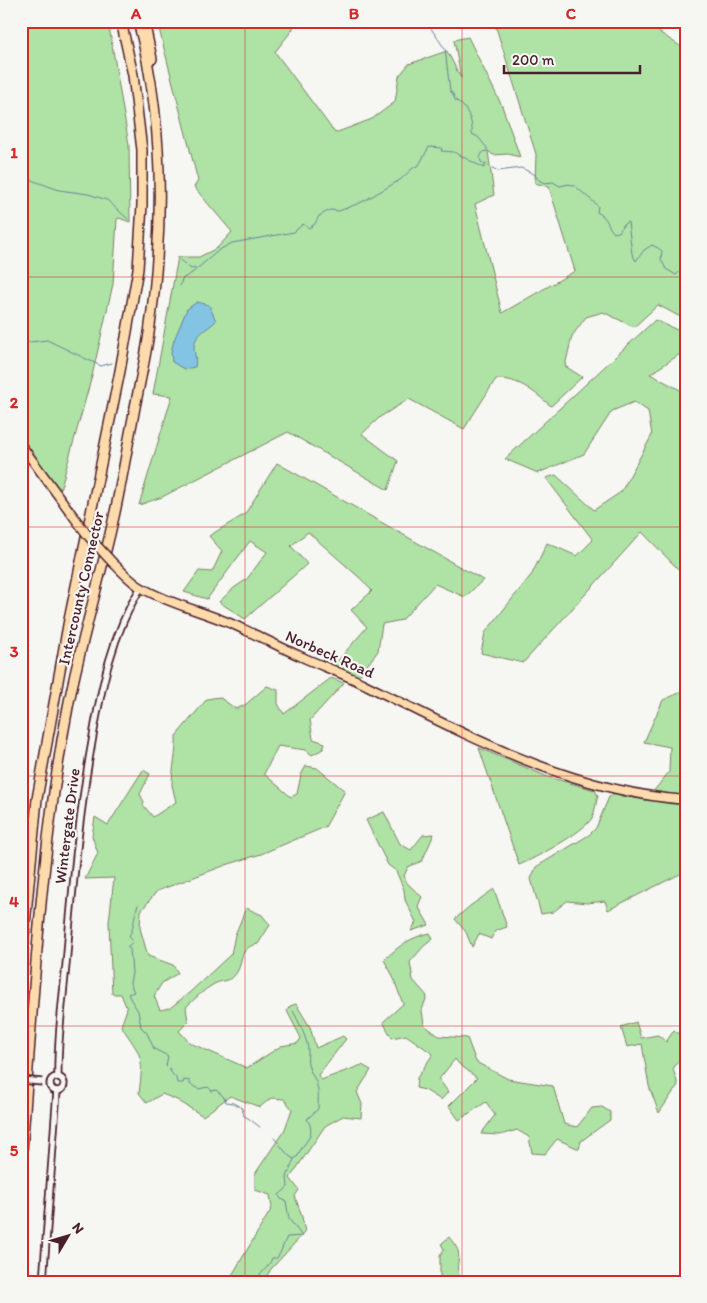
<svg xmlns="http://www.w3.org/2000/svg" width="707" height="1303" font-family="Itim,sans-serif">
	<style>
		.green { fill: #aee3a5; stroke: #7c8168 }
		.water { fill: #83c3e4; stroke: #6c819a }
		.lines { fill: none; stroke-linecap: round; stroke-linejoin: round }
		.stream { stroke: #6c819a; stroke-width: 1 }
		.tertiary-casing { stroke: #4a1f2b; stroke-width: 9 }
		.primary-casing { stroke: #4a1f2b; stroke-width: 11 }
		.motorway-casing { stroke: #4a1f2b; stroke-width: 12 }
		.tertiary { stroke: #f6f6f2; stroke-width: 5.5 }
		.primary { stroke: #fedbac; stroke-width: 8 }
		.motorway { stroke: #fedbac; stroke-width: 9 }
		.tertiary-bridge-casing { stroke: #4a1f2b; stroke-width: 9; stroke-linecap: butt }
		.primary-bridge-casing { stroke: #4a1f2b; stroke-width: 11; stroke-linecap: butt }
		.tertiary-bridge { stroke: #f6f6f2; stroke-width: 5.5 }
		.primary-bridge { stroke: #fedbac; stroke-width: 8 }
		.grid { fill: none; stroke: #d62828; stroke-width: 1; stroke-opacity: 0.55 }
		.labels { text-anchor: middle; dominant-baseline: central; stroke-width: 4.5; stroke-linejoin: round; paint-order: stroke }
		.street-label { font-size: 16px; fill: #4a1f2b; stroke: #f6f6f2 }
		.neatline { fill: none; stroke: #d62828; stroke-width: 2 }
		.grid-label { font-size: 16px; text-anchor: middle; font-weight: bold; fill: #d62828 }
	</style>
	<rect width="100%" height="100%" fill="#f6f6f2"/>
	<filter id="ink" filterUnits="userSpaceOnUse"><feTurbulence type="fractalNoise" baseFrequency=".02" numOctaves="2"/><feDisplacementMap in="SourceGraphic" scale="10" xChannelSelector="R" yChannelSelector="G"/><feConvolveMatrix kernelMatrix="1 2 1 2 8 2 1 2 1" color-interpolation-filters="sRGB"/></filter>
	<g filter="url(#ink)">
		<g class="green">
			<path d="M21 21H108L129 145 130 222 119 218 117 219 113 284 92 376 59 494 21 443Z"/>
			<path d="M157 21H294L293 29 275 52 335 133 372 119 395 102 399 76 409 64 447 51 461 78 454 40 468 37 502 106 520 157 508 154 493 155 488 151 494 195 475 204 502 313 575 271 549 187 535 183 536 154 494 21H642L686 50V320L658 305 634 327 603 312 586 317 572 336 565 366 582 377 551 406C534 392 519 378 496 379L464 429 409 399 380 417 362 434 398 461 388 490 288 432 162 497 139 505 172 396 153 394 178 257H199L217 248 232 232 194 187 198 181Z"/>
			<path d="M655 320 686 334V350L650 374 686 393V598L679 570 642 532 523 663 481 653 485 633 532 574 547 543 577 556 593 540 546 478 556 475 594 510 621 492 652 435 648 411 634 402 612 411 584 454 538 473 505 459Z"/>
			<path d="M277 463 483 580 465 597 435 584 402 620 382 624 378 651 358 677 333 666 367 627 351 610 372 591 361 579 308 532 291 546 307 564 245 619 219 602 234 588 247 579 267 552 250 541 207 599 184 592 199 571 212 572 222 551 209 536 245 514Z"/>
			<path d="M331 678 344 683 310 720 313 739 325 743 323 749 312 755 306 750 278 746 264 774 291 797 297 794 301 775 306 766 317 768 345 791 325 827 261 854 226 865 157 891 141 911 140 928 148 956 173 965 178 973 162 983 154 996 160 1010 170 1008 189 993 231 954 235 935 246 908 262 915 270 925 258 944C235 948 246 965 233 977 228 981 219 981 214 984 203 990 195 999 186 1007L188 1022 179 1031 190 1043 247 1068 281 1046 298 1043 301 1038 287 1011 290 1006 296 1004 310 1027 316 1048 343 1036 346 1039 318 1075 321 1080 362 1065 371 1070 357 1092 362 1104 361 1118 343 1116 325 1126 290 1178 299 1190 295 1196 302 1217 305 1232 271 1269 263 1282H228L272 1208 270 1195 255 1190V1174L285 1129 292 1109 284 1099 271 1098 260 1107 230 1096 203 1116 177 1100 162 1094 147 1103 139 1093C144 1056 142 1056 121 1026L127 1009 121 994H112L109 922 114 878 85 879 98 853 92 836 95 817 108 825 143 770 150 774 140 794 144 802 143 805 153 817 176 802C175 796 173 791 172 785 172 768 177 753 176 736L207 699 219 697 236 709 245 705 267 686 278 690V704L284 714Z"/>
			<path d="M686 690V795L652 793 669 772 670 747 644 742 663 700Z"/>
			<path d="M479 748 548 777 595 790 598 796C596 802 595 812 592 818 584 832 534 859 519 865Z"/>
			<path d="M613 795 686 805V871L608 910 605 901 587 903 567 901 553 912 541 914 531 879 536 867 589 835 596 828 609 797Z"/>
			<path d="M384 812 400 844 411 850 423 835 434 834 422 861 408 867 404 876 407 883 422 897 418 906 429 925 411 931 416 922 405 900 404 890 396 871 388 865 366 820Z"/>
			<path d="M494 889 507 927 495 931 491 939 479 934 472 947 466 932 455 919 470 906Z"/>
			<path d="M430 933 433 939 424 946 410 962 413 980 427 996 422 1010 424 1025 439 1036 467 1038 476 1062 508 1079 553 1086 564 1124 577 1127 592 1108 602 1107 610 1112V1120L581 1141 579 1149 557 1139 545 1154 532 1153 529 1137 517 1130 500 1135 481 1134 495 1115 486 1102 459 1120 449 1106 477 1078 459 1064 455 1059 439 1079 448 1092 441 1100 425 1090 416 1088 417 1078 433 1054 406 1035 392 1038 383 1022 403 1004 392 974 384 960C400 945 409 938 430 933Z"/>
			<path d="M636 1022 641 1038 658 1035 666 1042 674 1030 686 1039V1049L673 1069 678 1085 659 1113 649 1086 642 1044 627 1047 621 1027Z"/>
			<path d="M449 1237C452 1241 457 1247 458 1251 461 1263 452 1269 464 1282H440V1256L444 1249 441 1244Z"/>
		</g>
		<path class="water" d="M197 302 209 305 216 321C208 329 195 334 194 346 194 354 197 357 195 367L184 369 172 362 171 352 174 340 187 309Z"/>
		<g class="lines">
			<g class="stream">
				<path d="M410 21H416"/>
				<path d="M421 21 428 24 445 49 450 91 453 94 455 100C467 106 473 121 472 134L478 137 487 148V151L483 152 480 157 481 162 485 164"/>
				<path d="M21 174 34 181 59 190 88 194 107 200 128 219"/>
				<path d="M180 260 191 269 196 268"/>
				<path d="M180 286 182 279 192 273 219 250 232 243 294 232 303 224 309 228 315 224 319 216 330 210 339 211 362 202 400 180 413 168 419 165 429 147 442 148 441 151 454 152 484 168 485 164 498 171 521 168 534 174 540 181 545 183 553 182 560 186 569 184 575 186 598 206 597 212C610 219 606 225 614 233L619 232 624 224 628 222 632 254 636 261 644 250 652 245 658 248 662 251 661 259 666 269 676 275 680 271 686 270"/>
				<path d="M21 343 47 340 101 366 112 363"/>
				<path d="M138 905C133 917 135 926 129 936L133 942 127 947 130 949 132 973 130 983 134 992 128 994 131 1000 138 1011 141 1027 147 1033 154 1049 168 1056 166 1066C171 1070 171 1074 176 1078L177 1083H183L184 1080 190 1081V1084L198 1089 208 1087 212 1091 216 1090 223 1096 226 1102 233 1103 242 1108 244 1116 248 1118 260 1127"/>
				<path d="M293 1011C298 1020 309 1042 308 1052 308 1056 307 1059 308 1063 309 1072 316 1078 317 1086 319 1091 318 1104 318 1109L307 1119C318 1137 302 1142 298 1156L294 1159"/>
				<path d="M254 1282C260 1273 269 1268 272 1258H277C282 1252 283 1244 287 1237L302 1236 289 1219 286 1201 281 1199 279 1195 288 1187 287 1177 294 1159 289 1156 274 1138"/>
			</g>
			<defs>
				<g id="tertiary">
					<circle cx="57" cy="1084" r="7"/>
					<path d="M58 1077C57 1032 65 986 68 941 74 874 80 808 92 742 101 688 112 634 141 587"/>
					<path d="M43 1282 57 1091"/>
				</g>
				<g id="primary">
					<path d="M21 445 74 517"/>
					<path d="M113 563C122 571 131 582 142 588 173 606 211 613 243 629 263 638 282 648 302 657 322 666 344 674 364 684 467 735 568 791 686 800"/>
				</g>
				<g id="motorway">
					<path d="M144 21 152 59"/>
					<path d="M21 967 37 799 68 625 120 371 138 269 142 205V150L133 75 121 21"/>
					<path d="M21 1164C33 1012 39 858 68 707 80 645 99 583 113 521 121 487 126 453 133 418 138 390 145 361 149 333 164 229 165 123 138 21"/>
				</g>
			</defs>
			<use href="#tertiary" class="tertiary-casing"/>
			<use href="#primary" class="primary-casing"/>
			<use href="#motorway" class="motorway-casing"/>
			<use href="#tertiary" class="tertiary"/>
			<use href="#primary" class="primary"/>
			<use href="#motorway" class="motorway"/>
			<defs>
				<path id="tertiary-bridge" d="M21 1080 42 1082"/>
				<path id="primary-bridge" d="M74 517 89 537 113 563"/>
			</defs>
			<use href="#tertiary-bridge" class="tertiary-bridge-casing"/>
			<use href="#primary-bridge" class="primary-bridge-casing"/>
			<use href="#tertiary-bridge" class="tertiary-bridge"/>
			<use href="#primary-bridge" class="primary-bridge"/>
		</g>
	</g>
	<path class="grid" d="M245 21V1282M462 21V1282M21 277H686M21 527H686M21 776H686M21 1026H686"/>
	<g class="labels">
		<g class="street-label">
			<text transform="translate(81 588) rotate(-77)">Intercounty Connector</text>
			<text transform="translate(330 654) rotate(24)">Norbeck Road</text>
			<text transform="translate(67 826) rotate(-83)">Wintergate Drive</text>
		</g>
	</g>
	<rect width="707" height="1303" fill="none" stroke="#f6f6f2" stroke-width="55"/>
	<g transform="translate(68 1236) rotate(52)" stroke="#f6f6f2" stroke-width="4" paint-order="stroke">
	<path d="M0-4L9 19L0 12L-9 19Z" fill="#4a1f2b"/>
	<text y="-8" font-size="14" font-weight="bold" text-anchor="middle" fill="#4a1f2b">N</text>
	</g>
	<path d="M504 65v8h136v-8" fill="none" stroke="#4a1f2b" stroke-width="2.5"/>
	<text x="512" y="65" font-size="15" fill="#4a1f2b" stroke="#f6f6f2" stroke-width="4" paint-order="stroke">200 m</text>
	<rect x="28" y="28" width="652" height="1248" class="neatline"/>
	<g class="grid-label">
		<text x="136" y="19">A</text>
		<text x="354" y="19">B</text>
		<text x="571" y="19">C</text>
		<text x="14" y="158">1</text>
		<text x="14" y="408">2</text>
		<text x="14" y="657">3</text>
		<text x="14" y="907">4</text>
		<text x="14" y="1156">5</text>
	</g>
</svg>
